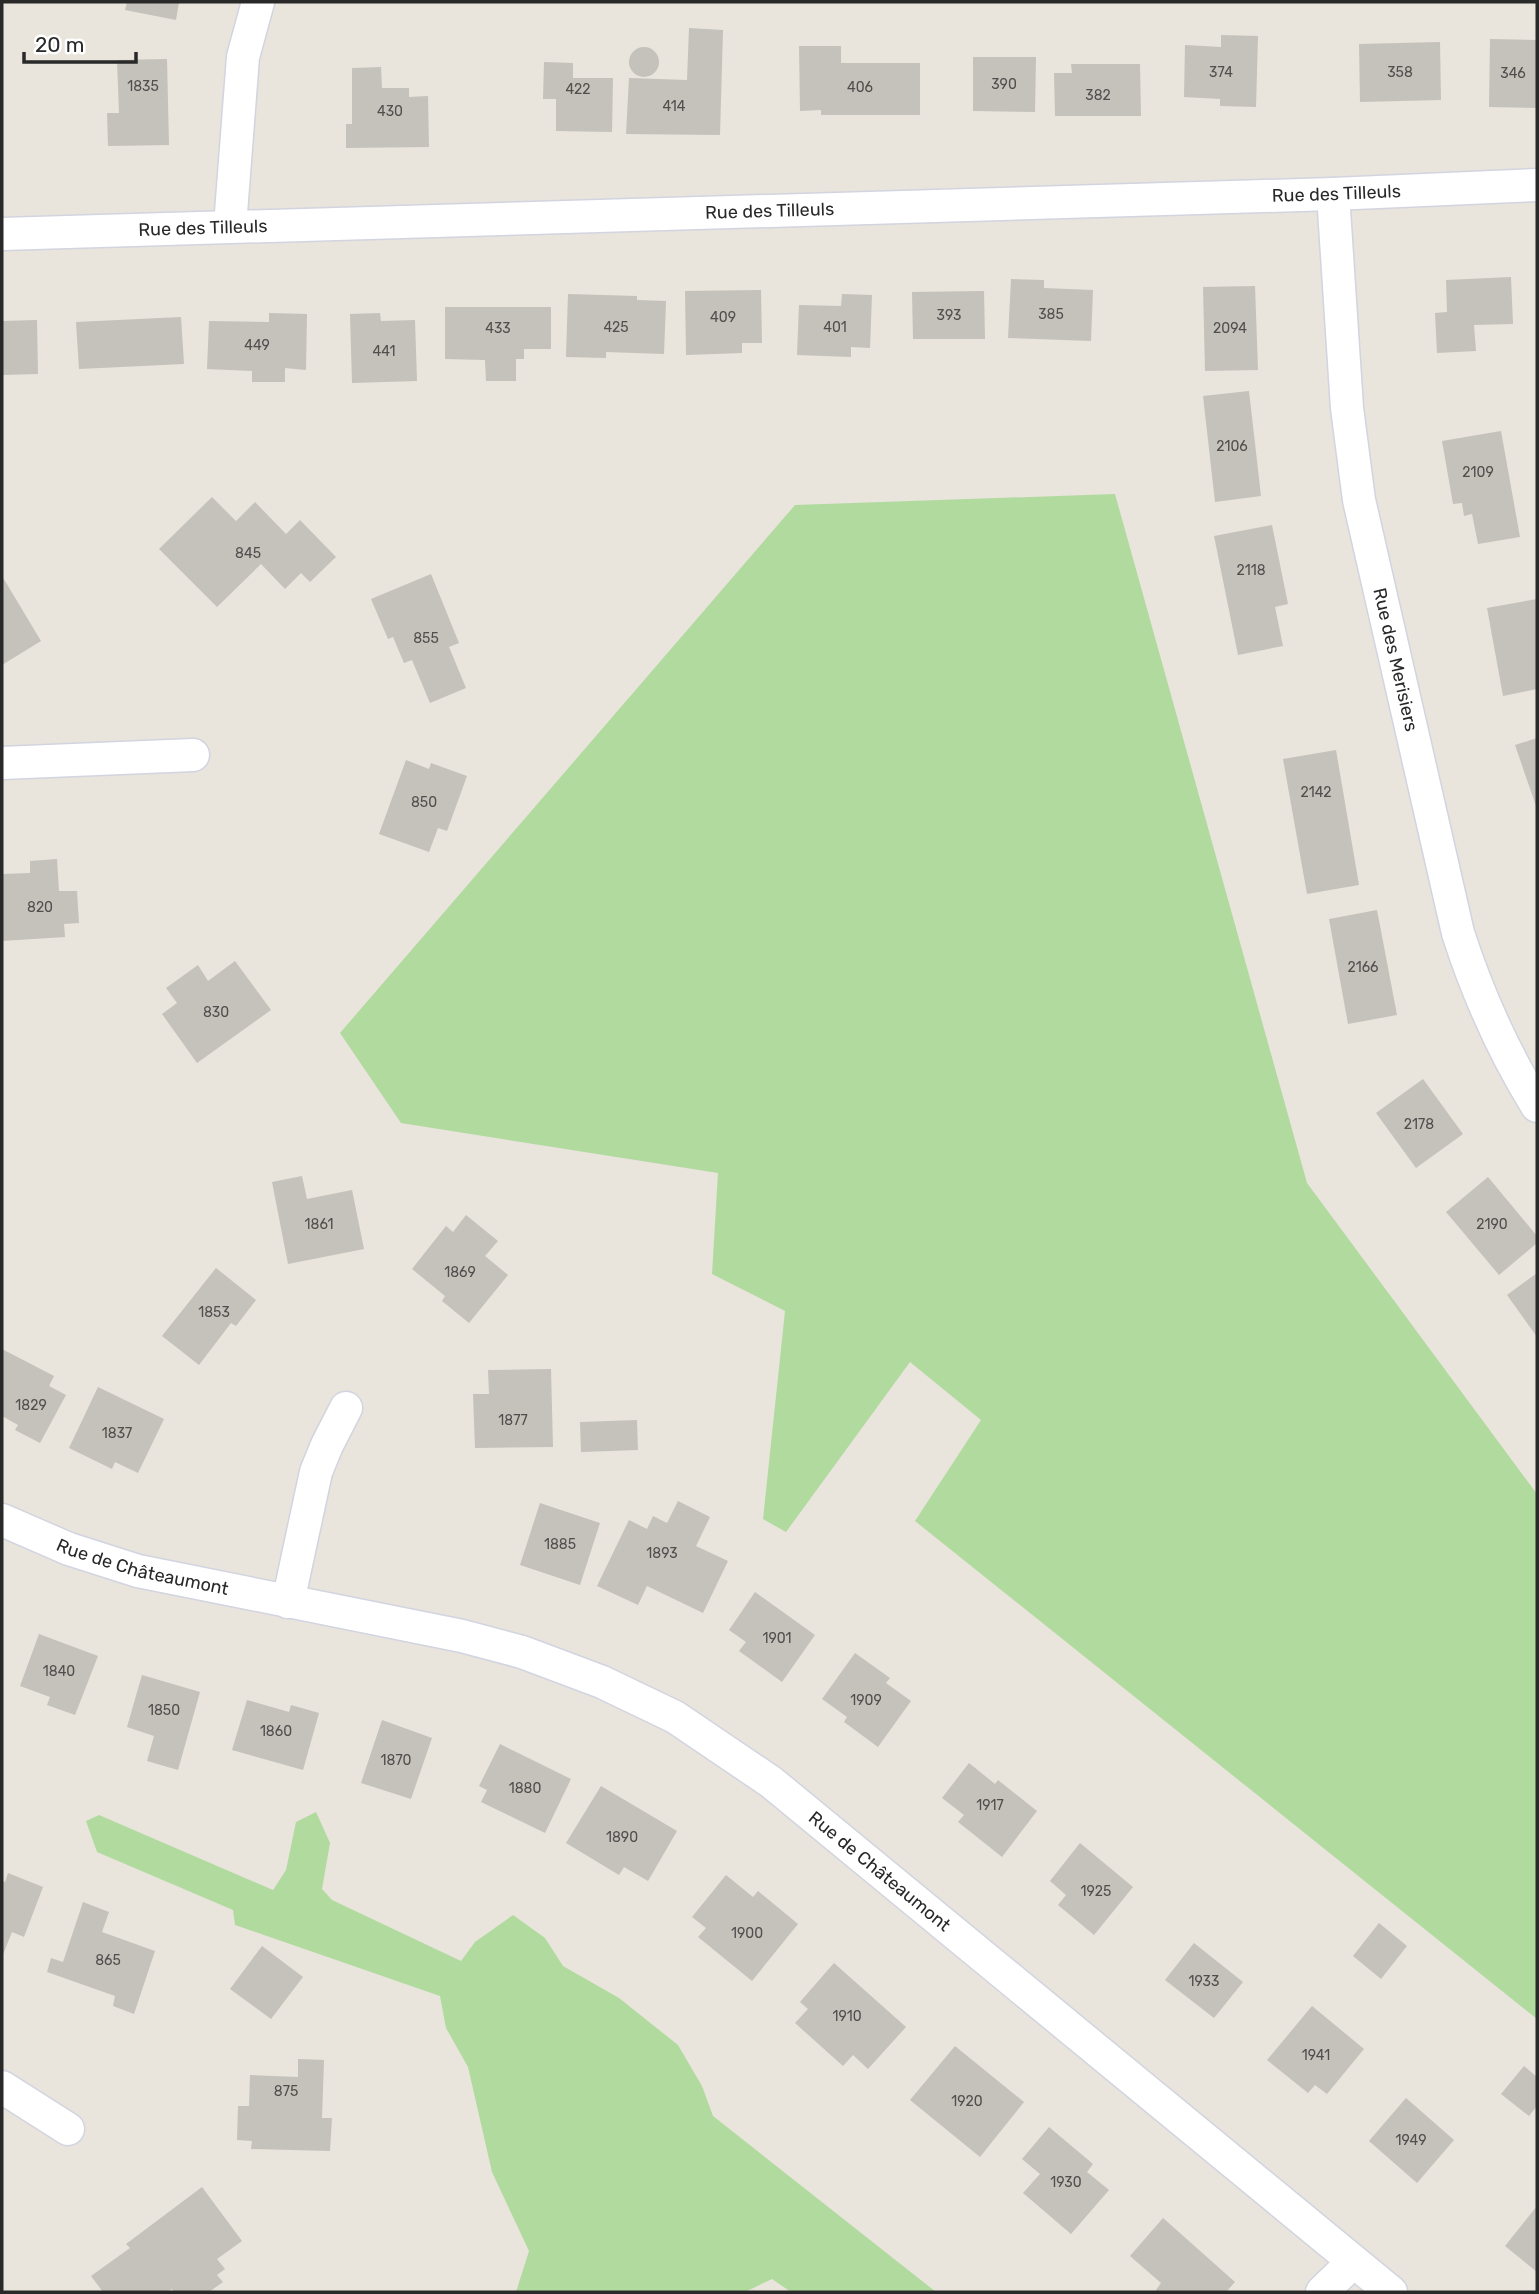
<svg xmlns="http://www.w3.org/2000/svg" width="1539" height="2294" font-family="Rubik,sans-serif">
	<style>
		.green { fill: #b1da9f }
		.building { fill: #c5c2bb }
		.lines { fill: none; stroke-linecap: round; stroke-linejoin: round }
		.street-casing { stroke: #d2d4e0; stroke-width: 35 }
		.street { stroke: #fff; stroke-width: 32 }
		.labels { text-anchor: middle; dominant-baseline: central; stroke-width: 6; stroke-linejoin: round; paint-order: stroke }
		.number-label { font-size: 14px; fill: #504f4e }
		.street-label { font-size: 18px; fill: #292929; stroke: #fff }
	</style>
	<rect width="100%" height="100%" fill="#e9e4dc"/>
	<g class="green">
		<path d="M1115 494 1307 1183 1537 1494V2019L915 1521 981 1420 910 1362 786 1532 763 1519 785 1311 712 1274 718 1173 401 1123 340 1033 795 505Z"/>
		<path d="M316 1812 330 1843 322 1889 332 1900 461 1961 475 1942 513 1915 545 1938 563 1966 619 1998 678 2045 702 2086 713 2116 936 2292H791L772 2279 745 2292H516L529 2251 492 2172 468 2067 446 2028 440 1996 235 1925 233 1910 97 1852 86 1821 99 1815 273 1890 286 1870 296 1822Z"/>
	</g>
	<g class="building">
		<path d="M127 2H179L176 20 125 10Z"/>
		<path d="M689 28 723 30 720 135 626 134 629 78 687 80Z"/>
		<path d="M1221 35 1258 36 1256 107 1220 106V99L1184 97 1185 45 1221 47Z"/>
		<path d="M1490 39 1537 40V108L1489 107Z"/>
		<path d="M1440 42 1441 100 1360 102 1359 44Z"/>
		<path d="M799 46H841V63H920V115H821V110L800 111Z"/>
		<circle cx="644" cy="62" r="15"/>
		<path d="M973 57H1036L1035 112 973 111Z"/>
		<path d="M167 59 169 145 108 146 107 113H119L117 60Z"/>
		<path d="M544 62 573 63V78H613L612 132 556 131V99H543Z"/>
		<path d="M1071 64H1140L1141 116H1055L1054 73H1072Z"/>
		<path d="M381 67 382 88H409V97L428 96 429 147 346 148V124H352V68Z"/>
		<path d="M1511 277 1513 324 1474 325 1476 351 1437 353 1435 313 1447 312 1446 280Z"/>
		<path d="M1011 279 1044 280V288L1093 290 1091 341 1008 338Z"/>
		<path d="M1255 286 1258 370 1205 371 1203 287Z"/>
		<path d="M761 290 762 343H742V353L686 355 685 291Z"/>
		<path d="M984 291 985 339H913L912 292Z"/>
		<path d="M568 294 637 296V300L666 301 664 354 606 352V358L566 357Z"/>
		<path d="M842 294 872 295 870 348 851 347V357L797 355 799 305 841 306Z"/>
		<path d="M445 307H551V349H524V359H516V381H486L485 360 445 359Z"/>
		<path d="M269 313 307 314 306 370 285 368V382H252V371L207 369 209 321 269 322Z"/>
		<path d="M380 313 381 321 415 320 417 381 352 383 350 314Z"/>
		<path d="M181 317 184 364 79 369 76 322Z"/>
		<path d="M37 320 38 374 2 375V321Z"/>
		<path d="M1249 391 1261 496 1215 502 1203 396Z"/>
		<path d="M1501 431 1520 537 1478 544 1472 514 1464 516 1462 503 1453 504 1442 441Z"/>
		<path d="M212 497 236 521 255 502 286 534 300 520 336 557 310 582 301 573 285 589 261 564 217 607 159 549Z"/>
		<path d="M1272 525 1288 604 1275 607 1283 646 1238 655 1214 536Z"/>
		<path d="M431 574 459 643 449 647 466 688 430 703 412 660 404 663 393 637 388 639 371 599Z"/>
		<path d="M2 576 41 641 2 665Z"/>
		<path d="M1537 599V689L1503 696 1487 608Z"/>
		<path d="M1537 738V809L1515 745Z"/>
		<path d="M1336 750 1359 885 1307 894 1283 759Z"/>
		<path d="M406 760 429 769 431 763 467 776 447 831 438 828 429 852 379 834Z"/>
		<path d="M57 859 59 891H77L79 923 64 924 65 937 2 941V874L30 873V861Z"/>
		<path d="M1377 910 1397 1015 1348 1024 1329 919Z"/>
		<path d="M235 961 271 1010 197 1063 162 1014 177 1003 166 988 198 965 208 981Z"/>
		<path d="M1423 1079 1463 1134 1416 1168 1376 1113Z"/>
		<path d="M302 1176 307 1199 352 1190 364 1249 288 1264 272 1182Z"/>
		<path d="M1488 1177 1537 1236V1243L1499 1275 1446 1212Z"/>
		<path d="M466 1215 498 1241 485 1256 508 1275 469 1323 442 1301 445 1296 412 1269 446 1226 453 1232Z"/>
		<path d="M216 1268 256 1300 236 1326 231 1323 199 1365 162 1336Z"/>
		<path d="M1537 1273V1337L1507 1295Z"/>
		<path d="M2 1349 54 1376 49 1386 66 1395 40 1443 15 1430 18 1425 2 1416Z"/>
		<path d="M551 1369 553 1447 475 1448 473 1394H489L488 1370Z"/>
		<path d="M98 1387 164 1419 138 1473 115 1462 112 1469 69 1448Z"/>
		<path d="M637 1420 638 1450 581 1452 580 1422Z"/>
		<path d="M678 1501 710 1517 696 1546 728 1561 703 1613 647 1586 638 1605 597 1586 629 1520 647 1529 653 1516 667 1523Z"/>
		<path d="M540 1503 600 1523 580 1585 520 1565Z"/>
		<path d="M755 1592 815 1635 782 1682 739 1651 746 1642 729 1630Z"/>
		<path d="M39 1634 98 1656 75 1715 47 1705 50 1697 20 1686Z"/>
		<path d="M855 1653 890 1678 886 1683 911 1701 878 1747 844 1722 847 1717 822 1699Z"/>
		<path d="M142 1675 200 1692 178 1770 147 1761 154 1736 127 1727Z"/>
		<path d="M247 1700 289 1712 291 1705 319 1713 303 1770 232 1750Z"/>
		<path d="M382 1720 432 1738 411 1799 361 1783Z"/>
		<path d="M500 1744 571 1779 545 1833 481 1802 487 1790 479 1786Z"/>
		<path d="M969 1763 995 1784 998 1780 1037 1811 1002 1857 958 1822 964 1815 942 1798Z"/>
		<path d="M601 1786 677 1831 648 1881 624 1867 619 1875 566 1843Z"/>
		<path d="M1080 1843 1133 1887 1094 1935 1058 1905 1066 1895 1050 1881Z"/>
		<path d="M8 1873 43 1887 24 1937 12 1932 2 1957V1881L5 1882Z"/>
		<path d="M726 1875 753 1897 758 1891 798 1924 752 1981 698 1937 706 1928 692 1917Z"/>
		<path d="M83 1902 109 1912 102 1932 155 1951 134 2014 113 2006 115 1996 47 1972 51 1958 63 1962Z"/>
		<path d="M1379 1923 1407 1946 1381 1979 1353 1956Z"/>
		<path d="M1194 1943 1243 1982 1214 2018 1165 1980Z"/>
		<path d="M262 1946 303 1977 271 2019 230 1989Z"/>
		<path d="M834 1963 906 2027 868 2069 853 2055 843 2066 795 2023 808 2009 800 2002Z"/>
		<path d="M1312 2006 1364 2049 1327 2094 1315 2085 1308 2093 1267 2060Z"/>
		<path d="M955 2046 1024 2102 980 2157 910 2100Z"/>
		<path d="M298 2059 324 2060 322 2118H332L330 2151 251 2149 252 2141 237 2140 238 2106H249L250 2075 298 2077Z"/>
		<path d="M1524 2066 1537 2077V2106L1529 2116 1501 2094Z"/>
		<path d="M1406 2098 1454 2140 1417 2183 1369 2141Z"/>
		<path d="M1049 2127 1093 2164 1087 2172 1109 2190 1071 2234 1023 2193 1040 2174 1022 2159Z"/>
		<path d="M202 2187 242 2241 217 2259 225 2269 217 2275 223 2282 209 2292H174L172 2289 167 2292H103L91 2276 130 2248 126 2244Z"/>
		<path d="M1537 2206V2272L1505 2246Z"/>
		<path d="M1163 2218 1235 2282 1226 2292H1158L1156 2290 1161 2283 1130 2256Z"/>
	</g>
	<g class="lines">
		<defs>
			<g id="street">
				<path id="s1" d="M1333 194 1347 408 1359 500 1458 933C1478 995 1503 1051 1537 1106"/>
				<path d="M230 226 243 57 258 2"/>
				<path id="s2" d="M2 234 1333 194 1537 185"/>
				<path d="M2 763 193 755"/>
				<path id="s3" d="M2 1520 69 1549 138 1571 462 1636 522 1652 602 1682 675 1717 771 1782 1391 2292"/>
				<path d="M288 1602 316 1472 327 1445 346 1408"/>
				<path d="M2 2087 68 2129"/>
				<path d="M1322 2292 1353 2262"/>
			</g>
		</defs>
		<use href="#street" class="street-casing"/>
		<use href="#street" class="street"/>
	</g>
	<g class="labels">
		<g class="number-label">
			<text x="1221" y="72">374</text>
			<text x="1400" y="72">358</text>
			<text x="1513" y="73">346</text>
			<text x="1004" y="84">390</text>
			<text x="143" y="86">1835</text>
			<text x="860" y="87">406</text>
			<text x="578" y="89">422</text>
			<text x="1098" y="95">382</text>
			<text x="674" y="106">414</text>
			<text x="390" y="111">430</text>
			<text x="1051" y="314">385</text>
			<text x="949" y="315">393</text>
			<text x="723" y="317">409</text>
			<text x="616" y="327">425</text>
			<text x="835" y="327">401</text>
			<text x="498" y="328">433</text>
			<text x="1230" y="328">2094</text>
			<text x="257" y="345">449</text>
			<text x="384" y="351">441</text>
			<text x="1232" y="446">2106</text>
			<text x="1478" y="472">2109</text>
			<text x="248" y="553">845</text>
			<text x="1251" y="570">2118</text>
			<text x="426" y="638">855</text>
			<text x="1316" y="792">2142</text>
			<text x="424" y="802">850</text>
			<text x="40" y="907">820</text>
			<text x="1363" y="967">2166</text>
			<text x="216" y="1012">830</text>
			<text x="1419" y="1124">2178</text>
			<text x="319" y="1224">1861</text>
			<text x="1492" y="1224">2190</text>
			<text x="460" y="1272">1869</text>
			<text x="214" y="1312">1853</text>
			<text x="31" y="1405">1829</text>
			<text x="513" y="1420">1877</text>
			<text x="117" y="1433">1837</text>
			<text x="560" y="1544">1885</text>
			<text x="662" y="1553">1893</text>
			<text x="777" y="1638">1901</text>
			<text x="59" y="1671">1840</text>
			<text x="866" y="1700">1909</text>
			<text x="164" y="1710">1850</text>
			<text x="276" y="1731">1860</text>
			<text x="396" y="1760">1870</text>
			<text x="525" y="1788">1880</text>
			<text x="990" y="1805">1917</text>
			<text x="622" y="1837">1890</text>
			<text x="1096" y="1891">1925</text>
			<text x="747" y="1933">1900</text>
			<text x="108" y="1960">865</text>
			<text x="1204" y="1981">1933</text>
			<text x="847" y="2016">1910</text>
			<text x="1316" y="2055">1941</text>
			<text x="286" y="2091">875</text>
			<text x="967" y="2101">1920</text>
			<text x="1411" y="2140">1949</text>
			<text x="1066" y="2182">1930</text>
		</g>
		<g class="street-label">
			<text stroke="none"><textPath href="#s2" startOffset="1335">Rue des Tilleuls</textPath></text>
			<text stroke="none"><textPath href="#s2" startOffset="768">Rue des Tilleuls</textPath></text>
			<text stroke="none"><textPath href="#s2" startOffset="201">Rue des Tilleuls</textPath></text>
			<text stroke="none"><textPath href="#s1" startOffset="471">Rue des Merisiers</textPath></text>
			<text stroke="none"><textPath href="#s3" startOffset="149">Rue de Châteaumont</textPath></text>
			<text stroke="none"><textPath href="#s3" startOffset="961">Rue de Châteaumont</textPath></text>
		</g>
	</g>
	<rect width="1539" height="2294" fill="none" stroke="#292929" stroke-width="7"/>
	<path d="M24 52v10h112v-10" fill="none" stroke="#292929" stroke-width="3.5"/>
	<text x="35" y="52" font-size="21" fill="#292929" stroke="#ffffff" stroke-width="5" paint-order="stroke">20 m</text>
</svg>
